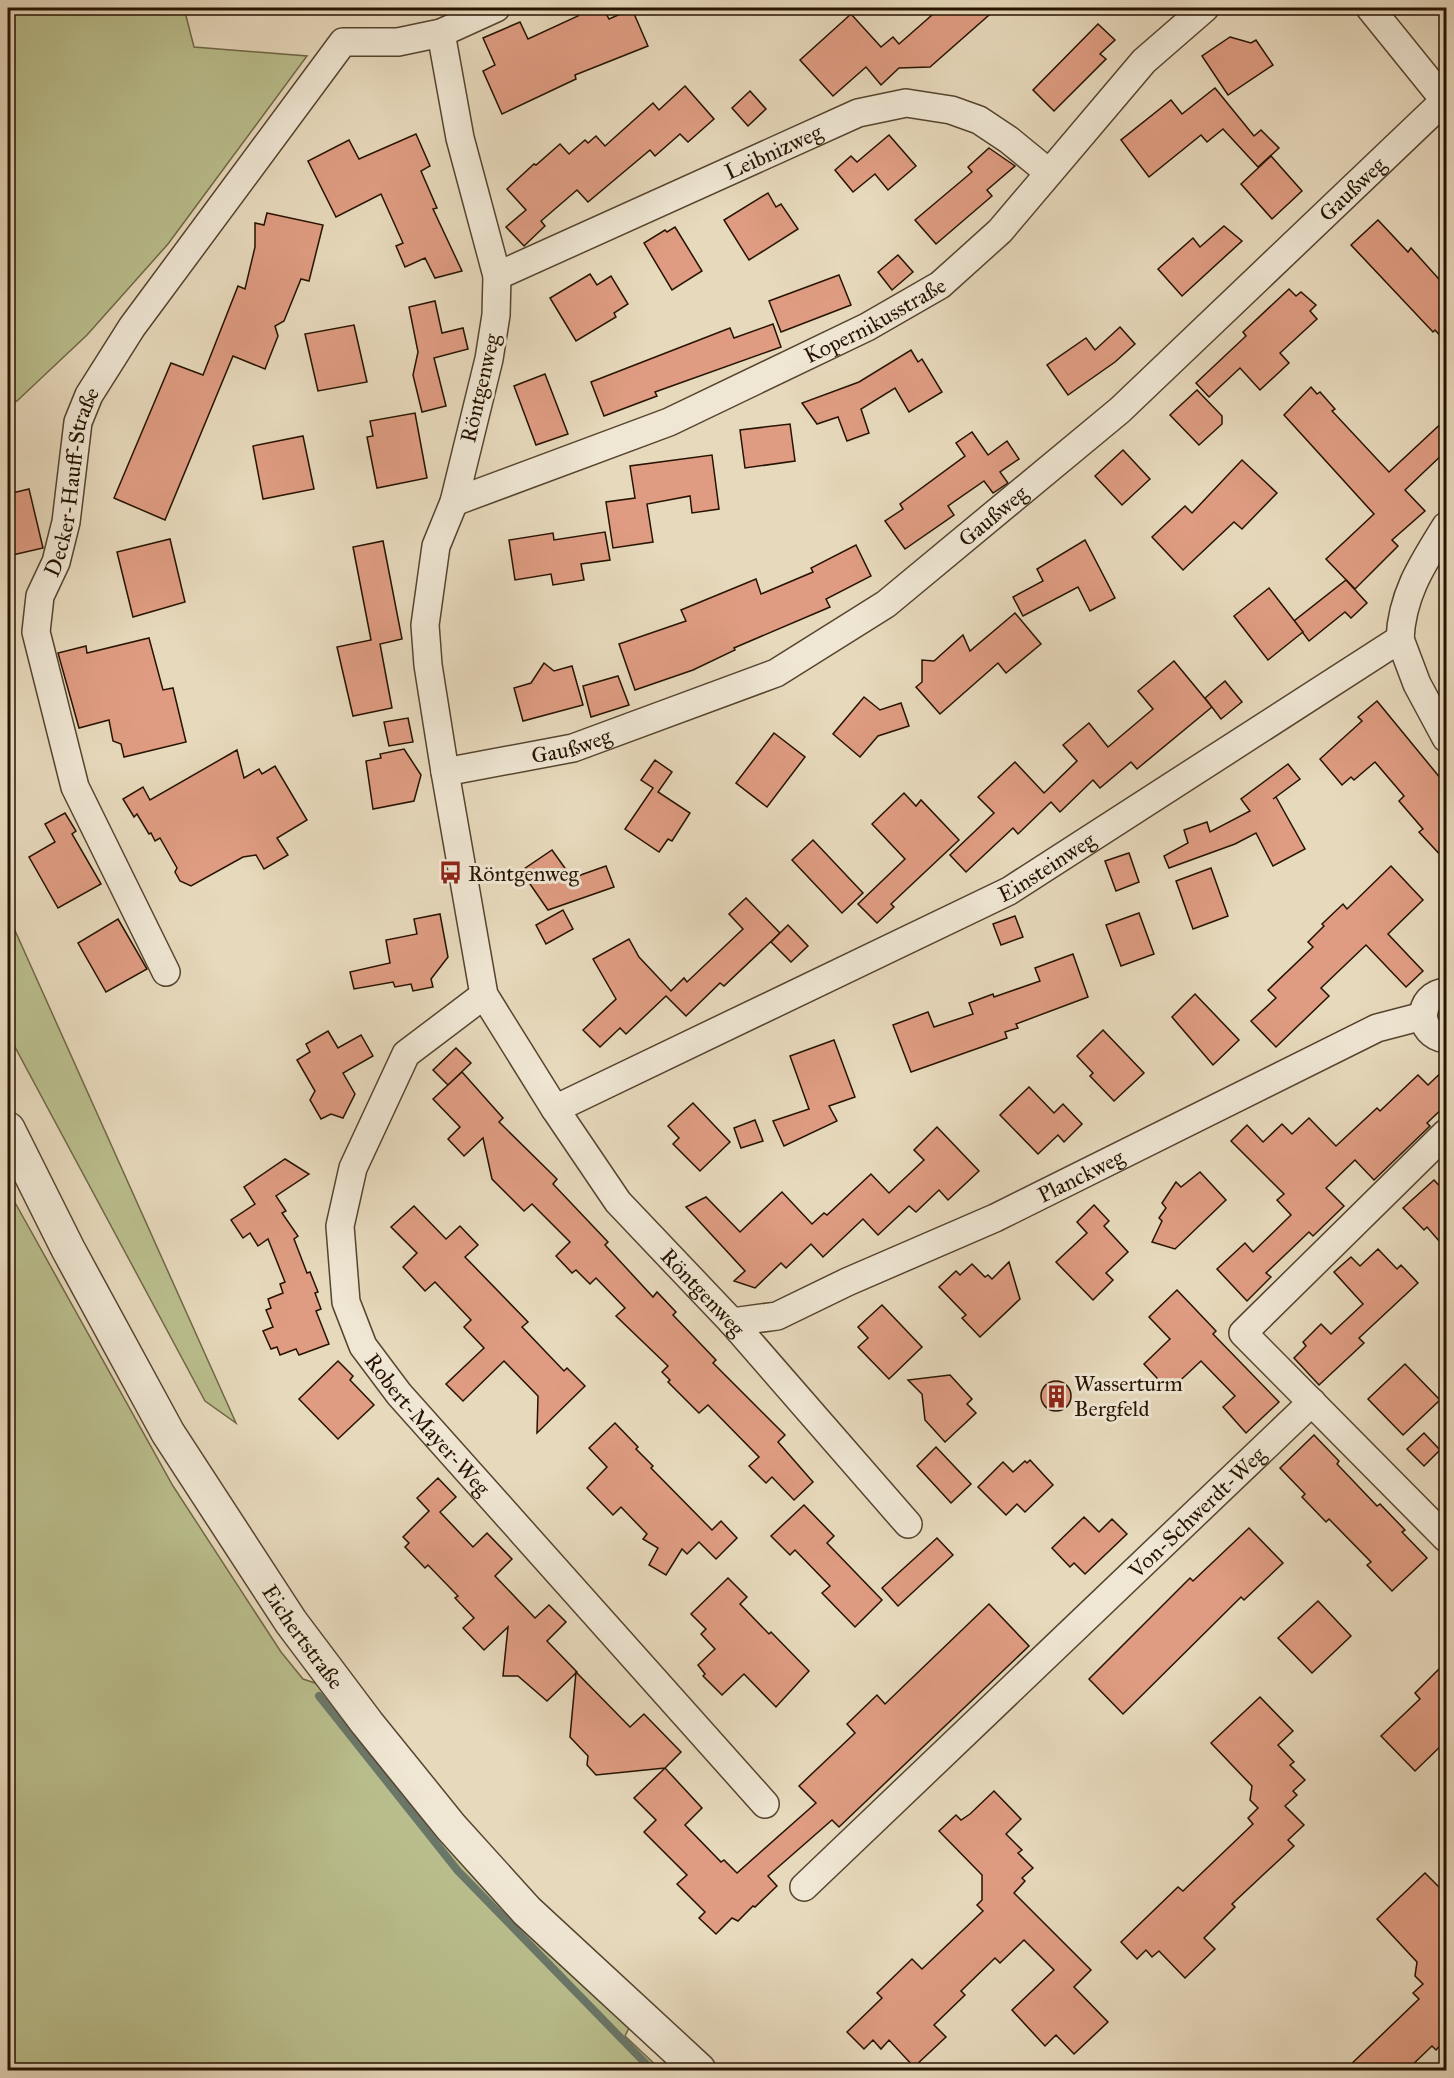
<svg xmlns="http://www.w3.org/2000/svg" width="1454" height="2078" font-family="'IM FELL Great Primer',serif">
	<style>
		.green { fill: #babe8d; stroke: #706846; stroke-width: 1.5 }
		.lines { fill: none; stroke-linecap: round; stroke-linejoin: round }
		.stream { stroke: #6a7768; stroke-width: 8 }
		.building { fill: #df9c82; stroke: #261300; stroke-width: 1.5 }
		.minor-casing { stroke: #56442f; stroke-width: 30 }
		.tertiary-casing { stroke: #56442f; stroke-width: 36 }
		.minor { stroke: #efe6d3; stroke-width: 27 }
		.tertiary { stroke: #efe6d3; stroke-width: 33 }
		.labels { text-anchor: middle; dominant-baseline: central; stroke-width: 6; stroke-linejoin: round; paint-order: stroke }
		.street-label { font-size: 22px; fill: #261300; stroke: #efe6d3 }
		.poi-label { font-size: 22px; fill: #261300; stroke: #efe6d3; text-anchor: start }
	</style>
	<rect width="100%" height="100%" fill="#e7d9bc"/>
	<filter id="stains"><feTurbulence type="fractalNoise" baseFrequency=".00333" numOctaves="4"/><feColorMatrix values="0 0 0 0 .2 0 0 0 0 .09 0 0 0 0 .02 0 0 0 .5 -.17"/></filter>
	<radialGradient id="worn" r=".72"><stop offset=".6" stop-color="#630" stop-opacity="0"/><stop offset="1" stop-color="#630" stop-opacity=".3"/></radialGradient>
	<g class="green">
		<path d="M8 8H184L194 47 307 56 168 244 87 335 17 401 8 406Z"/>
		<path d="M8 915 236 1423 205 1401 8 1034Z"/>
		<path d="M8 1190 173 1486 281 1652 303 1679 321 1685 563 1966 629 2028 625 2036 661 2070H8Z"/>
	</g>
	<g class="lines">
		<path class="stream" d="M319 1696 458 1871 652 2070"/>
	</g>
	<g class="building">
		<path d="M574 8H603L609 19 632 9 648 46 575 75 576 79 502 114 483 71 495 65 483 38 520 22 528 39 578 16Z"/>
		<path d="M940 8H997L930 67 899 68 881 85 866 67 833 96 800 60 851 14 881 47 893 37 899 44Z"/>
		<path d="M1098 24 1115 40 1100 54 1106 59 1054 111 1033 90Z"/>
		<path d="M1230 37 1251 43 1256 40 1273 65 1228 95 1202 56Z"/>
		<path d="M685 86 714 119 688 142 680 134 655 156 650 150 588 202 577 190 541 221 545 226 524 246 506 227 526 210 507 189 534 164 536 165 560 144 569 154 585 140 588 143 596 136 605 146 653 103 659 110Z"/>
		<path d="M1215 88 1254 136 1261 130 1279 148 1258 167 1223 129 1207 142 1201 135 1149 177 1121 140 1171 100 1182 114Z"/>
		<path d="M750 91 766 109 748 126 732 108Z"/>
		<path d="M416 134 430 166 421 171 437 208 433 209 462 271 435 278 425 258 405 267 396 246 403 243 381 194 336 217 308 161 349 140 359 159Z"/>
		<path d="M889 135 916 166 888 190 875 174 853 192 835 170 851 156 857 162Z"/>
		<path d="M989 148 1015 166 987 190 992 196 936 244 915 220 972 172 968 167Z"/>
		<path d="M1271 156 1302 191 1272 219 1241 184Z"/>
		<path d="M768 193 776 207 781 204 798 229 749 260 724 220Z"/>
		<path d="M267 213 323 225 309 281 301 279 284 321 275 326 278 336 265 369 233 356 165 520 114 498 171 363 203 375 238 286 245 289 255 247V223L264 225Z"/>
		<path d="M1378 220 1408 252 1411 248 1446 287V342L1435 330 1433 332 1351 245Z"/>
		<path d="M1224 226 1242 241 1182 296 1158 269 1193 238 1200 247Z"/>
		<path d="M675 227 702 271 672 290 644 243 665 230 667 232Z"/>
		<path d="M898 255 913 272 892 290 878 272Z"/>
		<path d="M590 274 597 285 611 276 628 304 614 313 616 317 576 341 550 298Z"/>
		<path d="M839 275 851 305 781 332 769 301Z"/>
		<path d="M1289 289 1296 296 1301 292 1316 305 1310 311 1317 319 1280 353 1289 363 1260 390 1240 368 1209 397 1196 383 1246 336 1243 332Z"/>
		<path d="M435 301 442 333 463 328 468 349 434 358 446 406 422 412 413 375 418 352 409 307Z"/>
		<path d="M773 324 781 347 655 392 657 396 604 416 591 382 730 328 734 338Z"/>
		<path d="M354 325 367 382 318 391 305 334Z"/>
		<path d="M1120 327 1135 344 1115 362 1068 395 1047 365 1086 338 1095 350Z"/>
		<path d="M911 350 918 362 922 359 942 392 909 412 895 388 861 409 869 433 847 441 838 417 817 424 802 403 859 382Z"/>
		<path d="M545 374 568 434 536 445 514 386Z"/>
		<path d="M1311 387 1317 394 1320 392 1335 409 1332 411 1389 472 1446 419V451L1405 490 1425 511 1392 540 1398 546 1355 589 1326 559 1374 514 1284 415Z"/>
		<path d="M1197 390 1222 416V424L1199 445 1170 415Z"/>
		<path d="M415 413 427 478 377 488 367 437 373 436 370 421Z"/>
		<path d="M790 424 795 461 745 468 740 430Z"/>
		<path d="M972 432 988 455 1007 441 1019 459 1000 472 1008 483 993 493 984 481 948 506 954 515 905 549 885 521 903 509 900 504 965 456 956 443Z"/>
		<path d="M303 436 314 489 263 499 253 446Z"/>
		<path d="M1123 450 1150 479 1122 505 1095 476Z"/>
		<path d="M712 455 719 509 692 513 690 496 647 504 653 542 613 548 606 502 635 498 630 466Z"/>
		<path d="M1242 460 1277 493 1242 529 1234 522 1183 570 1152 537 1185 506 1192 513Z"/>
		<path d="M29 489 43 548 8 556V494Z"/>
		<path d="M605 532 610 560 581 564 584 580 553 585 551 574 515 580 509 540 553 533 554 540Z"/>
		<path d="M170 539 185 602 133 617 117 552Z"/>
		<path d="M1085 540 1115 598 1090 611 1078 587 1023 616 1013 597 1043 581 1037 569Z"/>
		<path d="M383 541 402 639 380 644 392 708 353 716 337 647 371 640 353 547Z"/>
		<path d="M856 545 871 576 826 599 830 607 734 648 735 650 693 670 635 690 619 644 686 621 681 610 756 579 761 594 813 572 811 568Z"/>
		<path d="M1346 580 1367 603 1351 618 1345 612 1309 641 1294 621Z"/>
		<path d="M1269 588 1303 632 1268 660 1234 616Z"/>
		<path d="M1015 613 1041 644 1006 673 998 663 940 714 916 687 922 682V660L934 661 963 635 970 651Z"/>
		<path d="M149 638 163 690 173 688 186 742 124 757 121 744 113 741 109 720 79 728 58 653 86 646 87 653Z"/>
		<path d="M1174 661 1212 707 1137 769 1131 762 1100 788 1093 780 1060 812 1051 802 1018 834 1013 828 966 872 950 855 994 813 978 797 1015 762 1044 793 1077 761 1063 745 1089 723 1108 747 1153 709 1138 691Z"/>
		<path d="M544 663 554 671 572 666 583 705 523 721 514 688 531 683Z"/>
		<path d="M618 676 629 705 591 717 583 686Z"/>
		<path d="M1225 681 1242 702 1221 719 1205 698Z"/>
		<path d="M864 697 880 710 901 703 909 726 878 736 860 757 833 734Z"/>
		<path d="M1377 701 1446 785V861L1419 832 1423 829 1399 801 1404 796 1375 762 1354 780 1351 777 1342 785 1320 759 1362 721 1358 717Z"/>
		<path d="M408 718 413 742 389 746 384 722Z"/>
		<path d="M774 733 805 757 767 807 736 783Z"/>
		<path d="M404 749 421 775 414 801 373 809 366 761 381 758 380 754Z"/>
		<path d="M237 750 244 778 259 769 262 774 275 766 307 820 277 838 288 855 264 869 256 855 243 857 191 886 180 881 175 872 177 868 160 838 155 841 151 833 149 834 137 814 134 817 123 799 143 787 150 800Z"/>
		<path d="M655 760 672 772 658 792 690 813 672 841 668 839 659 852 625 829 653 788 641 780Z"/>
		<path d="M1288 764 1300 779 1273 799 1276 797 1305 849 1273 866 1256 833 1235 844 1169 868 1164 856 1188 843 1184 830 1207 822 1210 832 1250 811 1241 799Z"/>
		<path d="M904 793 916 806 921 800 959 840 891 904 894 907 877 923 858 904 905 859 872 824Z"/>
		<path d="M65 813 76 831 72 834 101 884 58 908 29 857 55 842 45 824Z"/>
		<path d="M813 840 863 893 842 913 792 860Z"/>
		<path d="M552 850 572 878 606 866 614 887 548 910 521 871Z"/>
		<path d="M1129 853 1139 882 1116 891 1105 861Z"/>
		<path d="M1391 866 1423 900 1388 934 1423 971 1406 987 1366 945 1321 988 1329 996 1276 1047 1251 1021 1276 998 1268 990 1313 947 1308 942 1324 926 1322 924 1343 904 1347 909Z"/>
		<path d="M1211 868 1228 916 1193 929 1176 881Z"/>
		<path d="M746 898 780 933 724 986 720 983 686 1016 666 996 626 1034 620 1028 600 1047 583 1030 616 999 593 959 629 939 639 957 671 991 684 978 687 982 743 929 729 914Z"/>
		<path d="M563 910 573 929 546 944 536 925Z"/>
		<path d="M1139 913 1154 954 1121 966 1106 925Z"/>
		<path d="M440 914 448 957 431 979 433 987 413 991 411 984 395 987 393 982 354 989 350 972 390 963 386 940 417 934 414 919Z"/>
		<path d="M1015 916 1023 937 1001 945 993 924Z"/>
		<path d="M118 919 147 969 106 992 78 943Z"/>
		<path d="M788 925 808 946 791 962 771 942Z"/>
		<path d="M1073 954 1088 997 1016 1024 1018 1028 1005 1032 1007 1038 911 1072 893 1025 928 1012 934 1027 973 1014 969 1003 993 994 994 997 1040 981 1035 968Z"/>
		<path d="M1195 994 1239 1040 1213 1065 1172 1017Z"/>
		<path d="M1103 1030 1144 1073 1114 1101 1090 1076 1093 1073 1077 1056Z"/>
		<path d="M328 1031 338 1048 361 1035 373 1056 343 1073 355 1094 343 1118 331 1114 321 1119 310 1100 315 1091 297 1060 310 1052 306 1044Z"/>
		<path d="M834 1040 855 1097 829 1106 837 1121 784 1146 773 1121 809 1109 790 1056Z"/>
		<path d="M456 1048 471 1063 448 1085 433 1070Z"/>
		<path d="M1446 1068V1105L1427 1123 1430 1126 1374 1180 1355 1160 1326 1188 1344 1206 1313 1236 1309 1232 1266 1273 1271 1277 1247 1301 1217 1269 1245 1243 1253 1252 1291 1215 1277 1200 1284 1194 1231 1141 1247 1125 1263 1142 1282 1124 1292 1134 1309 1118 1336 1146 1377 1108 1380 1111 1418 1075 1428 1085Z"/>
		<path d="M462 1072 503 1118 499 1122 557 1179 553 1184 608 1242 605 1245 653 1297 657 1292 676 1312 673 1315 716 1360 713 1363 785 1435 778 1442 813 1482 794 1500 772 1477 766 1483 749 1466 759 1457 708 1405 699 1413 668 1382 670 1380 662 1372 668 1366 616 1316 625 1308 596 1278 590 1284 576 1270 572 1273 556 1256 570 1242 532 1204 524 1211 492 1179 483 1138 464 1156 448 1139 460 1127 433 1099Z"/>
		<path d="M1029 1087 1054 1113 1063 1104 1082 1124 1064 1142 1058 1135 1038 1154 1000 1115Z"/>
		<path d="M693 1103 730 1142 700 1171 673 1144 679 1138 668 1126Z"/>
		<path d="M755 1120 763 1141 741 1148 734 1128Z"/>
		<path d="M937 1127 979 1171 948 1200 939 1190 916 1212 909 1206 878 1235 863 1219 823 1257 811 1244 786 1268 781 1263 755 1288 734 1281 745 1271 686 1207 706 1197 740 1232 782 1192 812 1224 824 1213 827 1215 871 1174 889 1193 924 1160 914 1150Z"/>
		<path d="M285 1159 309 1174 276 1196 286 1211 282 1213 298 1236 294 1239 307 1273 310 1272 318 1292 315 1293 321 1309 316 1311 329 1344 299 1355 296 1349 280 1355 277 1347 271 1349 263 1331 273 1327 266 1310 271 1308 268 1299 283 1293 280 1284 285 1282 268 1239 258 1246 250 1233 243 1238 231 1220 255 1204 244 1187Z"/>
		<path d="M1200 1172 1226 1200 1175 1249 1152 1242 1162 1221 1159 1218 1166 1208 1162 1203 1176 1182 1181 1187Z"/>
		<path d="M1434 1180 1446 1193V1249L1427 1227 1424 1230 1403 1208Z"/>
		<path d="M1094 1205 1109 1221 1104 1226 1128 1252 1106 1273 1113 1280 1093 1300 1056 1262 1087 1233 1077 1222Z"/>
		<path d="M414 1206 446 1239 460 1226 478 1245 465 1257 528 1322 522 1327 564 1371 567 1368 585 1386 537 1433 538 1396 504 1361 463 1401 446 1384 484 1348 464 1327 471 1320 435 1282 425 1291 403 1267 417 1253 391 1227Z"/>
		<path d="M1378 1249 1397 1269 1401 1265 1418 1283 1359 1338 1364 1343 1319 1385 1294 1358 1306 1346 1303 1342 1321 1324 1331 1334 1363 1304 1334 1272 1351 1257 1360 1266Z"/>
		<path d="M1009 1262 1020 1299 980 1337 962 1318 966 1315 939 1287 956 1271 960 1275 972 1264 985 1277 988 1275 992 1279Z"/>
		<path d="M1177 1290 1216 1331 1213 1334 1279 1402 1246 1433 1223 1407 1235 1396 1201 1361 1169 1391 1144 1364 1170 1339 1149 1317Z"/>
		<path d="M882 1305 922 1347 889 1379 858 1347 868 1338 858 1327Z"/>
		<path d="M338 1361 353 1376 350 1380 374 1405 338 1439 299 1399Z"/>
		<path d="M1405 1364 1440 1400 1403 1435 1368 1399Z"/>
		<path d="M950 1375 972 1399 967 1404 976 1413 945 1442 925 1420 922 1394 908 1380Z"/>
		<circle cx="1056" cy="1396" r="15"/>
		<path d="M615 1423 638 1447 636 1449 653 1466 651 1468 712 1530 721 1521 737 1538 716 1559 699 1542 687 1554 682 1549 666 1575 649 1565 658 1548 643 1539 647 1534 621 1507 613 1515 587 1488 607 1467 589 1448Z"/>
		<path d="M1424 1433 1440 1450 1424 1466 1407 1449Z"/>
		<path d="M1314 1435 1339 1461 1337 1464 1377 1506 1380 1504 1405 1530 1402 1532 1427 1558 1392 1591 1367 1565 1371 1562 1329 1519 1326 1522 1302 1497 1305 1494 1280 1468Z"/>
		<path d="M936 1447 971 1484 951 1503 917 1466Z"/>
		<path d="M1030 1460 1053 1485 1025 1512 1017 1504 1006 1515 978 1487 1003 1462 1013 1472 1025 1461 1027 1463Z"/>
		<path d="M438 1478 456 1497 440 1512 473 1547 487 1533 512 1559 495 1576 535 1618 549 1605 566 1622 547 1641 577 1672 547 1701 518 1676H503L508 1627 484 1650 463 1628 474 1618 455 1598 458 1596 428 1565 425 1568 405 1547 409 1543 403 1537 429 1511 417 1498Z"/>
		<path d="M804 1505 834 1536 827 1543 882 1600 855 1627 822 1593 830 1586 795 1550 790 1555 771 1536Z"/>
		<path d="M1084 1517 1099 1532 1112 1519 1127 1534 1085 1574 1074 1563 1070 1567 1052 1548Z"/>
		<path d="M1249 1528 1283 1563 1244 1600 1241 1597 1123 1714 1089 1679 1190 1578 1193 1581Z"/>
		<path d="M937 1538 953 1555 898 1606 882 1588Z"/>
		<path d="M728 1578 747 1597 740 1604 769 1634 771 1632 809 1671 776 1707 744 1674 722 1695 703 1676 705 1674 698 1665 715 1649 701 1634 706 1629 691 1614Z"/>
		<path d="M1318 1601 1351 1636 1312 1673 1278 1638Z"/>
		<path d="M989 1604 1029 1646 839 1827 832 1820 768 1876 777 1886 755 1907 753 1906 738 1921 732 1918 716 1934 699 1918 705 1912 677 1884 687 1875 644 1832 656 1820 634 1798 665 1768 702 1808 685 1825 721 1862 724 1860 737 1873 816 1803 799 1786 855 1733 847 1724 877 1695 885 1704Z"/>
		<path d="M1446 1662V1741L1415 1771 1381 1736 1420 1699 1415 1693Z"/>
		<path d="M576 1672 630 1727 644 1714 681 1752 665 1768 596 1775 587 1765 588 1756 570 1737Z"/>
		<path d="M1260 1697 1293 1731 1278 1745 1294 1762 1290 1765 1305 1780 1293 1791 1297 1795 1285 1806 1304 1825 1288 1840 1294 1846 1232 1904 1235 1907 1204 1938 1215 1949 1185 1978 1159 1951 1152 1957 1146 1950 1137 1959 1121 1942 1178 1887 1183 1891 1253 1824 1248 1818 1258 1808 1250 1800 1252 1786 1211 1743Z"/>
		<path d="M994 1791 1021 1819 1006 1834 1022 1850 1018 1853 1033 1868 1022 1878 1025 1881 1014 1893 1091 1970 1074 1987 1108 2022 1074 2054 1056 2035 1045 2046 1012 2010 1054 1970 1024 1940 1000 1963 995 1958 961 1991 965 1995 934 2025 946 2037 914 2067 889 2040 881 2049 873 2040 864 2049 847 2032 882 1998 877 1993 912 1959 922 1969 983 1911 977 1905 982 1900V1875L939 1831 956 1815 961 1820 970 1814Z"/>
		<path d="M1425 1873 1446 1894V2039L1436 2050 1432 2046 1407 2070H1345L1419 1999 1413 1993 1423 1984 1415 1976 1417 1962 1377 1919Z"/>
	</g>
	<g class="lines">
		<defs>
			<g id="minor">
				<path d="M1370 8 1446 102"/>
				<path id="s1" d="M441 33 460 138 497 276 496 315 489 359 454 502 436 546 425 625 428 665 445 772 484 995 555 1109 618 1202 732 1322 908 1524"/>
				<path id="s2" d="M497 276 858 113 906 103 951 110 979 120 1009 140 1048 172"/>
				<path id="s3" d="M454 502 669 422 867 327 940 285 1000 231 1144 61 1205 8"/>
				<path d="M1400 639 1417 684 1446 738"/>
				<path id="s4" d="M445 772 573 748 776 673 886 604 1120 410 1445 100"/>
				<path id="s5" d="M166 972 75 787 36 632 40 596 56 562 66 522 78 422 89 395 132 327 343 42H398L441 33 496 8"/>
				<path d="M1446 992C1416 995 1416 1035 1446 1039"/>
				<path id="s6" d="M484 995 406 1054 353 1168 340 1226 346 1302 363 1346 399 1394 765 1804"/>
				<path id="s7" d="M555 1109 1009 891 1400 639C1402 594 1423 563 1446 526"/>
				<path d="M1446 1133 1243 1333 1446 1538"/>
				<path id="s8" d="M732 1322 777 1316 847 1282 995 1218 1377 1028 1423 1016"/>
				<path id="s9" d="M804 1887 1312 1402"/>
			</g>
			<g id="tertiary">
				<path id="s10" d="M8 1129 68 1249 168 1433 291 1622 367 1723 451 1827 527 1911 699 2070"/>
			</g>
		</defs>
		<use href="#minor" class="minor-casing"/>
		<use href="#tertiary" class="tertiary-casing"/>
		<use href="#minor" class="minor"/>
		<use href="#tertiary" class="tertiary"/>
	</g>
	<defs>
		<symbol id="bus-bare" viewBox="-9 -9 18 18"><path d="M-5-6H5V4H4V6H2V4H-2V6H-4V4H-5ZM-3.5-4V0h7V-4ZM-3.5 1.2v1.5H-2V1.2ZM2 1.2v1.5H3.5V1.2Z" fill="#8f2418" stroke="#efe6d3" stroke-width="2.5" paint-order="stroke"/></symbol>
		<symbol id="building-bare" viewBox="-9 -9 18 18"><path d="M-4-6H4V6H1V3H-1V6H-4ZM-2.5-4.3h1.7v1.8h-1.7ZM.8-4.3h1.7v1.8H.8ZM-2.5-1h1.7V.8h-1.7ZM.8-1h1.7V.8H.8Z" fill="#8f2418" stroke="#efe6d3" stroke-width="2.5" paint-order="stroke"/></symbol>
	</defs>
	<g fill-rule="evenodd">
		<use href="#bus-bare" x="434" y="856" width="33" height="33"/>
		<use href="#building-bare" x="1040" y="1380" width="33" height="33"/>
	</g>
	<g class="labels">
		<g class="street-label">
			<text stroke="none"><textPath href="#s2" startOffset="303">Leibnizweg</textPath></text>
			<text stroke="none"><textPath href="#s4" startOffset="1101">Gaußweg</textPath></text>
			<text stroke="none"><textPath href="#s3" startOffset="459">Kopernikusstraße</textPath></text>
			<text transform="translate(480 388) rotate(-77)">Röntgenweg</text>
			<text stroke="none"><textPath href="#s5" startOffset="522">Decker-Hauff-Straße</textPath></text>
			<text stroke="none"><textPath href="#s4" startOffset="615">Gaußweg</textPath></text>
			<text stroke="none"><textPath href="#s4" startOffset="129">Gaußweg</textPath></text>
			<text stroke="none"><textPath href="#s7" startOffset="548">Einsteinweg</textPath></text>
			<text stroke="none"><textPath href="#s8" startOffset="380">Planckweg</textPath></text>
			<text stroke="none"><textPath href="#s1" startOffset="1353">Röntgenweg</textPath></text>
			<text stroke="none"><textPath href="#s6" startOffset="508">Robert-Mayer-Weg</textPath></text>
			<text stroke="none"><textPath href="#s9" startOffset="543">Von-Schwerdt-Weg</textPath></text>
			<text stroke="none"><textPath href="#s10" startOffset="588">Eichertstraße</textPath></text>
		</g>
		<g class="poi-label">
			<text x="468" y="873">Röntgenweg</text>
			<text x="1074" y="1383">Wasserturm<tspan x="1074" dy="25">Bergfeld</tspan></text>
		</g>
	</g>
	<rect width="1454" height="2078" fill="none" stroke="#e7d9bc" stroke-width="30"/>
	<rect x="9" y="9" width="1436" height="2060" fill="none" stroke="#261300" stroke-width="3"/>
	<rect x="15" y="15" width="1424" height="2048" fill="none" stroke="#261300" stroke-width="1.5"/>
	<rect width="100%" height="100%" filter="url(#stains)"/>
	<rect width="100%" height="100%" fill="url(#worn)"/>
</svg>
